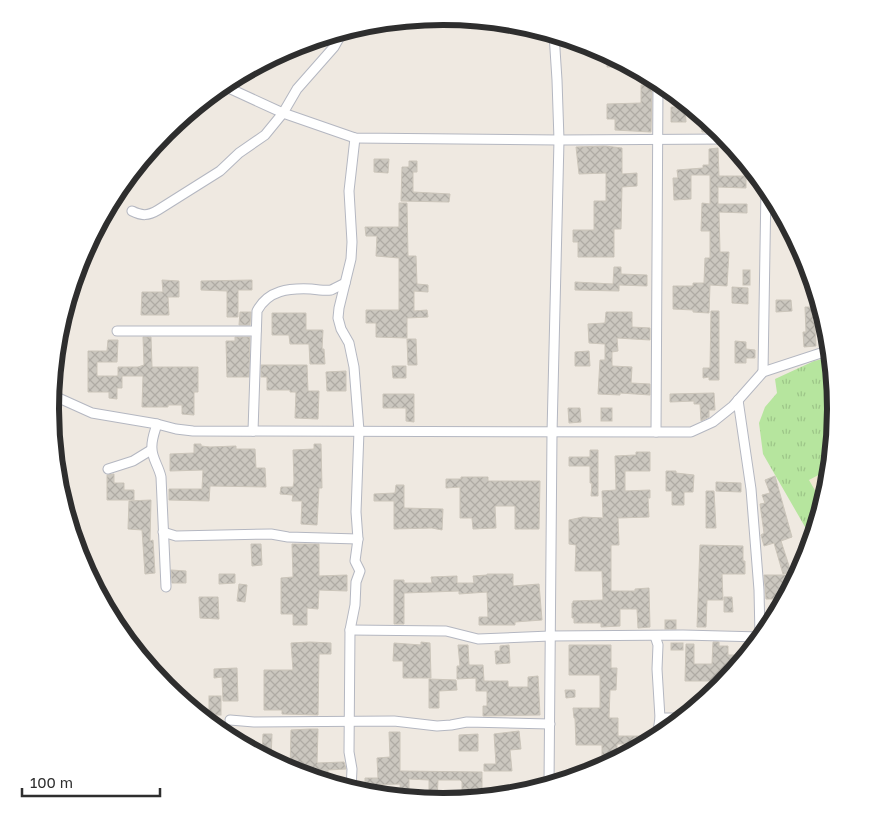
<svg xmlns="http://www.w3.org/2000/svg" width="886" height="818" font-family="'Golos Text',sans-serif">
	<style>
		.education { fill: #f0e6d1 }
		.grass { fill: url(#grass-tufts) }
		.building { fill: url(#building-cross-hatch); stroke: #cbc5ba }
		.lines { fill: none; stroke-linecap: round; stroke-linejoin: round }
		.street-casing { stroke: #b4b7c1; stroke-width: 11 }
		.street { stroke: #fff; stroke-width: 9 }
		.rim { fill: none; stroke: #2e2e2e; stroke-width: 6 }
	</style>
	<defs>
		<pattern id="grass-tufts" width="24" height="20" patternUnits="userSpaceOnUse" patternTransform="scale(1.25)"><rect width="24" height="20" fill="#b6e59e"/><path d="M3 7l-1-3M5 7V3M7 7l1-3M15 17l-1-3M17 17v-4M19 17l1-3" fill="none" stroke="#9dc588"/></pattern>
		<pattern id="building-cross-hatch" width="8" height="8" patternUnits="userSpaceOnUse" patternTransform="scale(1.25)"><rect width="8" height="8" fill="#cbc7bf"/><path d="M0 0l8 8M0 8l8-8" fill="none" stroke="#afaba4"/></pattern>
	</defs>
	<rect width="100%" height="100%" fill="#efe9e1"/>
	<path class="education" d="M830 469 828 486 823 504 809 480Z"/>
	<path class="grass" d="M831 357 836 409 830 469 809 480 823 504 812 539 763 454 759 423 765 407 777 393 775 379 814 361Z"/>
	<g class="building">
		<path d="M607 53 616 58 615 67H607Z"/>
		<path d="M641 85H652L651 132 615 130V119H607V104L641 103Z"/>
		<path d="M671 107H685L686 122H671Z"/>
		<path d="M700 115 721 131 722 132H702Z"/>
		<path d="M605 146 622 148V174L637 173V186L622 187 621 229H614V257H578V242H573V230H594V201H606V173L579 174 576 147Z"/>
		<path d="M718 148 719 176H746V188L718 187V204H747V213L719 212 720 252H729L727 286 710 285 709 313 693 312V310L673 309V286H693V283H704L705 258H710V231H701L702 203 710 204V175H691V199L674 200 673 178H678L677 170 703 168V165H709V149Z"/>
		<path d="M374 159H389L388 173 374 172Z"/>
		<path d="M409 161H417V172H413V192L450 194 449 202 401 201 402 167H409Z"/>
		<path d="M399 203H407L408 256H416L417 284 428 285V292L414 291V311L427 310 428 317 407 318V338L376 337V323H366V310H399V258L376 256 377 236H366L365 227H399Z"/>
		<path d="M614 267H621V274L647 275V286L619 285V291L575 290V282L613 284Z"/>
		<rect x="743" y="270" width="7" height="15"/>
		<path d="M162 280 179 281V297H168L169 315H141L142 292H163Z"/>
		<path d="M252 280V290H238V317H227V291L201 290V281Z"/>
		<path d="M732 287 748 288V304L732 303Z"/>
		<path d="M776 300H791L792 311 776 312Z"/>
		<path d="M805 307H814L816 346 804 347 803 332H806Z"/>
		<path d="M711 311H719V380H709V377L703 378V368H710Z"/>
		<path d="M240 312H251L250 325H239Z"/>
		<path d="M606 312H632V327L650 328V340L617 338 618 351 612 352V366L632 367 631 383 650 384V395L620 393V395L598 394 600 360H605V344L589 343 588 324 605 323Z"/>
		<path d="M272 313H306V330H323L322 349H324L325 364H310L309 344H290L289 335H272Z"/>
		<path d="M143 337H151L152 367H198V392H194V415L182 414V405H168V407H142L143 376H122V388H117V399L109 398V392H88V351H107L108 340H118L117 362H97V376H118V367H138L144 365Z"/>
		<path d="M235 337H250L249 377H227L226 341H235Z"/>
		<path d="M407 339H416L417 365H408Z"/>
		<path d="M735 341 746 342V349L755 350V358H746V363H735Z"/>
		<path d="M589 351 590 366H575V352Z"/>
		<path d="M261 365H307L308 391H319L318 419 295 418 296 392H290V390H267V377H261Z"/>
		<path d="M392 366H406V378H393Z"/>
		<path d="M346 371V391H327L326 372Z"/>
		<path d="M714 393 715 410H709V417L701 421 700 404H694V401L670 402V394Z"/>
		<path d="M383 394H414V422L406 421V408H383Z"/>
		<path d="M568 408H580L581 422 569 423Z"/>
		<rect x="601" y="408" width="11" height="13"/>
		<path d="M194 444H201V446L210 447 236 446V449H255L256 468H265L266 487 210 486 209 501 169 500V489H202L203 470 170 471V454L194 453Z"/>
		<path d="M314 444H321L322 488H319L317 525 301 524 302 501H292L293 495 280 494 281 487H293L294 481 293 450 314 449Z"/>
		<path d="M590 450H598V496H591L592 483H590V466H569V457H590Z"/>
		<path d="M636 452H650V471H625V491L650 490V498H648L649 517 618 518 619 545H611V591H635V589L649 588 650 627 638 628 637 609H620V626L601 627V623H574V618H572V603H573V601L603 600 602 571H575L576 545 569 544V520L583 517 603 518 602 491 616 490 615 456 636 455Z"/>
		<path d="M666 471H676V473L694 475 693 492H684V505H672V491H666Z"/>
		<path d="M114 474V483H124V490H134V500H107V475Z"/>
		<path d="M775 476 792 537 781 541 791 572 783 574 774 543 764 546 761 535 764 533 760 504 765 503 762 495 770 493 765 480Z"/>
		<path d="M461 477H488V481H540L539 529H515V506H495L496 528 473 529 472 518H460V487L446 488V479H461Z"/>
		<path d="M716 482 741 483V492L716 491Z"/>
		<path d="M396 485H404V508L443 509 442 530 432 528 394 529V501H374V494L395 493Z"/>
		<path d="M706 491H714L716 528H706Z"/>
		<path d="M151 500 150 541 153 540 155 573 145 574 142 530 128 529 129 501Z"/>
		<path d="M251 544H261L262 565 252 566Z"/>
		<path d="M292 544H319V576L347 575V591L319 590 318 609 307 608V625H293V614H281V578L293 577Z"/>
		<path d="M700 545 743 546V561H745V574H722L723 600H707L706 627H697Z"/>
		<path d="M171 570 186 571V583H172Z"/>
		<path d="M219 574H235V583L219 584Z"/>
		<path d="M487 574H513V586L539 584 542 620 515 622V625H479V617H488L487 592 459 594V591L404 593V624H394V580H404V583H432L431 577 457 576V583H474L473 576 487 575Z"/>
		<path d="M764 575H788V594L785 599H766Z"/>
		<path d="M239 584 247 585 245 602 237 601Z"/>
		<path d="M199 597H218L219 619 200 618Z"/>
		<path d="M724 597H732L733 612H724Z"/>
		<rect x="665" y="620" width="11" height="9"/>
		<path d="M310 642 331 643V654H319L318 715 282 714V710H264V670H293L291 643Z"/>
		<path d="M421 642 430 643 431 678H403V661H393L394 643 421 645Z"/>
		<path d="M713 642H719V646H728V655H747L740 663H728V672H720V681H685L686 644H694V664H712Z"/>
		<rect x="671" y="643" width="12" height="7"/>
		<path d="M458 645H468L469 665H483L484 681H508V687H528V677L538 676 540 715 483 716V706H487V691H476V678L457 679V666H460Z"/>
		<path d="M509 645 510 663 496 664 495 651H500V646Z"/>
		<path d="M569 645H611V668H617L616 690H610L609 718H618V736H646V744H617V759L602 767V745H576L575 718H574L573 708H600V675H569Z"/>
		<path d="M237 668 238 701H223L222 677 214 678V669Z"/>
		<path d="M429 679 456 680 457 690 439 691V708H429Z"/>
		<path d="M565 690H575V697L566 698Z"/>
		<rect x="209" y="696" width="12" height="19"/>
		<path d="M310 729H318L317 763 344 762 346 769 328 770V777L312 778 290 770 291 730Z"/>
		<path d="M519 731 521 749 510 750 512 771H484V764H496L494 734Z"/>
		<path d="M389 732H400V771L482 772V798L462 800V782L460 780H438L437 801 429 800V780L409 779V798H401L400 784 365 785V778H378L377 758 390 757Z"/>
		<path d="M263 734H272L271 760 262 756Z"/>
		<path d="M478 734V751H459V735Z"/>
	</g>
	<g class="lines">
		<defs>
			<g id="street">
				<path d="M222 85 283 113 355 138 559 140 727 139"/>
				<path d="M132 211C142 216 148 216 158 210L220 171 239 153 265 135 283 113 297 89 334 47 343 31"/>
				<path d="M117 331H256"/>
				<path d="M763 372 766 187"/>
				<path d="M52 395 92 413 157 424"/>
				<path d="M738 400 751 489 759 590 760 637"/>
				<path d="M253 431 257 311C268 290 289 288 311 289 318 290 325 291 331 290 336 288 341 285 345 283"/>
				<path d="M656 432 658 81"/>
				<path d="M108 469 133 461 151 450"/>
				<path d="M163 532 176 536 271 534 288 537 358 539"/>
				<path d="M166 587 161 477C159 467 152 458 152 449 151 440 155 431 157 424L176 429 193 431 691 432 713 422 733 406 763 372 830 350"/>
				<path d="M350 630 446 631 478 639 550 636 683 635 761 637"/>
				<path d="M655 636 658 645 657 669 660 718 657 738"/>
				<path d="M660 718H682"/>
				<path d="M230 720 254 722 394 721 437 726 451 725 467 722 550 724"/>
				<path d="M549 785 552 433 559 140 557 80 554 34"/>
				<path d="M351 790 352 769 349 752 350 630 355 605 356 582 360 571 355 561 358 539 356 512 359 431 354 367 349 343 341 329 338 318 339 308 351 259 352 242 349 191 355 138"/>
			</g>
		</defs>
		<use href="#street" class="street-casing"/>
		<use href="#street" class="street"/>
	</g>
	<path d="M0 0H886V818H0ZM59 409a384 384 0 1 1 768 0a384 384 0 1 1-768 0Z" fill="#fff" fill-rule="evenodd"/>
	<path class="rim" d="M59 409a384 384 0 1 1 768 0a384 384 0 1 1-768 0Z"/>
	<path d="M22 788v8h138v-8" fill="none" stroke="#2e2e2e" stroke-width="2.5"/>
	<text x="30" y="788" font-size="15" fill="#2e2e2e" stroke="#ffffff" stroke-width="4" paint-order="stroke">100 m</text>
</svg>
